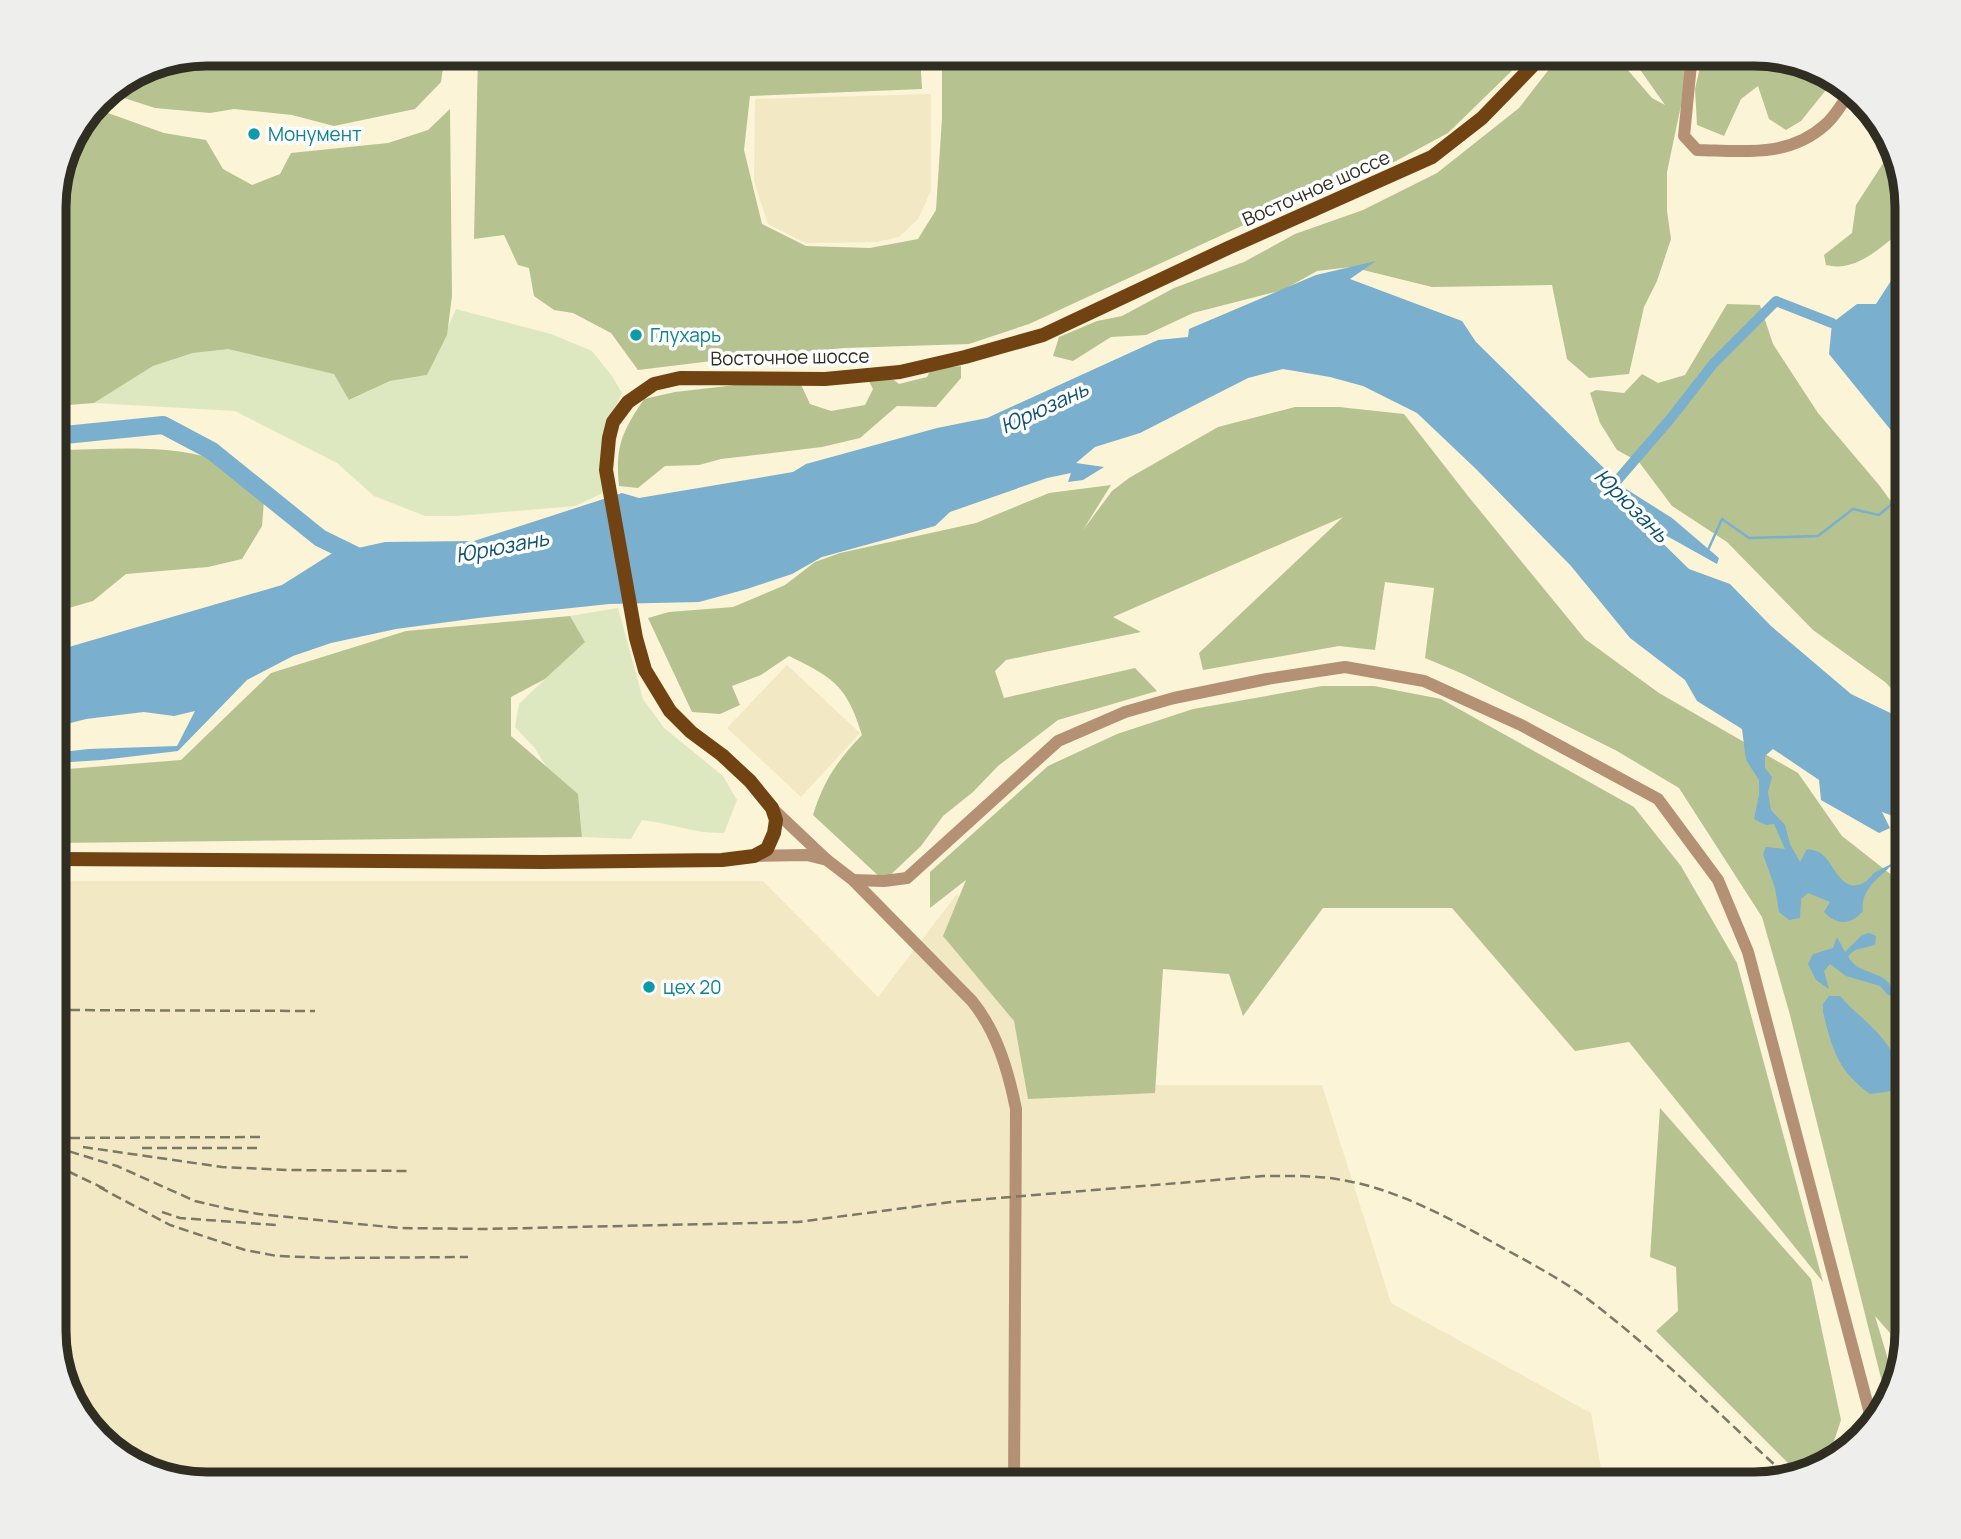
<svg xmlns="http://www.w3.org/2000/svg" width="1961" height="1539" font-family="Manrope,sans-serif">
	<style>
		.built { fill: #f2e8c4 }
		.green { fill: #dde8c1 }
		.forest { fill: #b6c390 }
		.water { fill: #7aafcd }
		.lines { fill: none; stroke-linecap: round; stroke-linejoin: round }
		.stream { stroke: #7aafcd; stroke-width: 2.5 }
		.canal { stroke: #7aafcd; stroke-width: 10 }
		.river { stroke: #7aafcd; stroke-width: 18 }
		.minor { stroke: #b49174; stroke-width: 12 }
		.major { stroke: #724312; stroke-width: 14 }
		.rail { stroke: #7b7866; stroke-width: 2.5; stroke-dasharray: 10 5; stroke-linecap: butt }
		.culture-dot { fill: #0f9aa8; stroke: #fff; stroke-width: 2.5 }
		.labels { text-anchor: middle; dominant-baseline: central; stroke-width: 7; stroke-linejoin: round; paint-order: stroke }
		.culture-label { font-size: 19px; fill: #0d838f; stroke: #fff; text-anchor: start }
		.street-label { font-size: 19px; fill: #302e23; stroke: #fff }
		.water-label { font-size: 21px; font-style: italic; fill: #0d5170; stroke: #fff }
		.rim { fill: none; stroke: #302e23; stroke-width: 9 }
	</style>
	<rect width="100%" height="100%" fill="#fbf4d7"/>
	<g class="built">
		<path d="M931 94V191L918 219 899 237 877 242 805 243 768 224 754 181 755 99Z"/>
		<path d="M787 665 860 733 801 797 727 728Z"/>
		<path d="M55 881H763L878 997 957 894 1080 1085H1322L1391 1303 1591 1413 1604 1485H207L158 1477 107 1447 70 1399 55 1341Z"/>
	</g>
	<g class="green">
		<path d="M456 309 551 334 592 351 612 376 622 393 614 410 605 492 575 506 457 516H425L374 496 337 463 235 411 94 403 153 366 193 353 228 348 335 374 350 400 390 381 427 375Z"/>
		<path d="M618 608 643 699 664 728 723 776 737 800 724 833C696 834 670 823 642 820L631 839 582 837 578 794 549 771 534 747 515 727 519 704 584 642 570 616Z"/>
	</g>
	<g class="forest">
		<path d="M207 54H445L441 82 415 109 334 126 292 115 234 109 210 113 155 108 121 97 110 90 149 66Z"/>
		<path d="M478 54H920L922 89 750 96 744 150 762 224 806 246 870 248 918 239 936 210 942 118V54H1529L1448 133 1396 161 1298 200 1029 324 969 344 844 348 728 359 638 370 611 333 573 313 554 310 534 296 529 268 518 265 504 235 474 239Z"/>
		<path d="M1561 54H1614L1652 98 1665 105 1629 54H1686L1683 96 1667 172V211L1671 239 1657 281 1644 307 1629 374 1589 378 1567 359 1552 285 1432 287 1351 267 1317 271 1283 290 1193 313 1146 335 1111 337 1073 361 1053 356 1059 337 1097 321 1122 316 1174 288 1244 262 1295 234 1363 210 1437 173 1519 108Z"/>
		<path d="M1703 54H1754L1803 62 1834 80 1801 121 1786 130 1769 119 1758 86 1741 99 1724 136 1697 125 1695 89Z"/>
		<path d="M94 108 164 133 206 140 223 169 252 185 280 174 291 153 388 143 428 130 450 109 452 296 447 335 427 375 390 381 349 400 334 374 228 349 193 353 153 366 94 403 55 406V197L70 140Z"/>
		<path d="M1893 148 1907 207V227C1882 245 1858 273 1826 265L1824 255 1852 233 1856 205Z"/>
		<path d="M1727 304 1760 305 1773 344 1818 413 1879 485 1907 523V704L1885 682 1813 630 1727 542 1672 506 1639 462 1617 450 1600 423 1590 393 1596 390 1624 393 1642 374 1658 383 1685 375Z"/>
		<path d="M961 366V378L936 407 897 406 860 438 822 447 721 459 699 465 665 466 638 488 619 486C615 446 622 432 644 399L675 392 798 378 810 404 831 411 865 405 873 389 866 376 885 373 899 384 927 377 931 369Z"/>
		<path d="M1295 407H1339L1404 414 1468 496 1585 639 1659 693 1798 773 1842 836 1907 887V1332L1904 1349 1875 1316 1896 1386 1887 1402 1790 1015 1762 917 1679 788 1617 751 1463 674 1425 658 1434 588 1385 582 1375 650 1339 646 1203 670 1199 653 1343 517 1113 617 1141 632 1006 660 995 671 1004 698 1135 668 1157 691 1058 720 998 766 973 792 943 816 921 846 884 881 813 815C824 780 837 761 862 735 847 686 834 678 789 656L761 675 732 686 740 705 720 714 692 712 648 618 669 612 733 607 785 585 815 562 840 553 976 523 1049 493 1111 485 1083 530 1112 491 1129 478 1218 427Z"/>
		<path d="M55 450C114 450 183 441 238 469 247 474 256 482 265 488L262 526 242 559 208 567 126 574 93 601 55 612Z"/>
		<path d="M570 616 585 642 545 679 511 697V736L578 794 582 837 55 843V770L181 760 271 673 406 631Z"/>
		<path d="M1322 686H1374L1441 699 1634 807 1681 866 1737 963 1823 1282 1629 1042 1575 1051 1452 908H1323L1243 1016 1229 974 1163 969 1155 1093 1028 1099 1014 1021 943 936 966 880 930 908V872L1048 766 1117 734 1193 709Z"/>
		<path d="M1660 1108 1811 1279 1841 1420 1826 1465 1821 1469 1799 1474 1656 1331 1678 1311 1676 1267 1650 1257Z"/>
	</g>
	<g class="water">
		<path d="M1907 251V450L1829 354 1832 323 1857 304H1876L1900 267Z"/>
		<path d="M1376 261 1350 279 1462 321 1476 342 1623 487 1672 518 1719 558 1717 564 1640 521 1689 569 1730 584 1771 626 1851 694 1907 721V821L1882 812 1890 828 1879 833 1821 800 1819 780 1773 749 1765 756V768L1772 777 1768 792 1771 810 1785 825 1790 844 1800 862 1807 849C1813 850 1819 851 1823 855 1834 864 1841 892 1861 884 1867 882 1870 877 1874 873 1880 869 1888 866 1895 862 1881 877 1860 888 1863 911 1851 925 1837 926 1824 912L1830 902 1808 893 1801 899 1800 918 1789 920 1779 912 1775 888 1763 854 1766 847 1785 849 1774 824 1766 825 1754 819 1759 795V780L1746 760 1742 729 1697 701 1685 680 1630 638 1571 566 1476 469 1417 413 1363 386 1330 377 1283 369 1248 378 1140 433 1095 447 1076 463 1104 467 1083 480 1068 482 1071 473 1047 478 950 512 935 526 822 557 792 574 747 589 699 602 609 604 478 618 396 629 331 643 293 656 247 680 178 751 102 760 55 763V753L88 749 177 746 195 711 174 716 144 712 86 719 55 727V651L282 585 331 554 385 542 474 541 622 493 639 498 793 472 806 464 937 428 987 418 1158 340 1188 337 1189 329 1316 275Z"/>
		<path d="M1869 933 1876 936 1875 945 1855 950 1848 956C1856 974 1881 970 1891 986L1907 989V996L1897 998 1888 995 1880 986 1846 976 1830 964 1824 971 1829 989 1816 980 1808 964 1813 954 1833 948 1837 937 1845 952 1862 935Z"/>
		<path d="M1829 996H1840C1862 1022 1914 1052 1892 1091L1870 1094C1838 1071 1832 1049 1823 1012V1004Z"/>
	</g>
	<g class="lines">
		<path class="stream" d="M1708 550 1722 519 1749 538 1818 536 1853 509 1879 515 1907 491"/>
		<path class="canal" d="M1609 490 1671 418 1713 364 1776 301 1832 323"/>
		<path class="river" d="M55 436 163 425 212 451 320 538 367 561"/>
		<g class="minor">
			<path d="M1692 54 1684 136 1697 150C1743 151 1788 158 1825 125 1836 116 1843 101 1852 90"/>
			<path d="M772 808 827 860"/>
			<path d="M755 856 807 855 827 860 853 880 972 1001C997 1032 1008 1070 1016 1109L1014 1485"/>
			<path d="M853 880 884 881 907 878 1058 741 1125 712 1174 698 1267 679 1345 667 1424 681 1521 725 1658 799 1718 880 1748 952 1873 1425"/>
		</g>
		<path class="major" d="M55 859 543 862 722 860 754 856 767 849 774 833 776 820 772 808 750 781 722 755 691 732 670 711 645 670 636 638 606 470 609 438 613 422 628 402 654 384 680 378 825 379 900 372 965 357 1043 335 1228 248 1432 157 1482 118 1544 54"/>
		<g class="rail">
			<path d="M55 1010 315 1011"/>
			<path d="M55 1138 262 1137"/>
			<path d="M55 1147 117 1166 195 1201 229 1209 259 1214 399 1228 484 1229 798 1222 951 1202 1263 1176C1289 1176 1316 1175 1342 1180 1391 1188 1437 1212 1480 1235 1516 1256 1556 1275 1589 1300 1659 1353 1723 1418 1788 1477"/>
			<path d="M83 1147 222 1167 288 1170 409 1171"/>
			<path d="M142 1148H262"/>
			<path d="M55 1165 107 1190"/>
			<path d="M99 1187 170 1225 245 1250 277 1256 328 1258 468 1257"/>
			<path d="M162 1212 180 1218 276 1225"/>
		</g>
	</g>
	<g class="culture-dot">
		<circle cx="254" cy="134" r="7"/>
		<circle cx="636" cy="335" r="7"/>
		<circle cx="649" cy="987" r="7"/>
	</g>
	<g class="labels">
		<g class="culture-label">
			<text x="268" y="134">Монумент</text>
			<text x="650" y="335">Глухарь</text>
			<text x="663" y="987">цех 20</text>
		</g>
		<g class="street-label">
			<text transform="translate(1316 188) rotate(-24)">Восточное шоссе</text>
			<text transform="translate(790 357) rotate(-1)">Восточное шоссе</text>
		</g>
		<g class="water-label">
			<text transform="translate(1044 407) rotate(-25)">Юрюзань</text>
			<text transform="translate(1632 505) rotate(45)">Юрюзань</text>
			<text transform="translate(502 546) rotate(-11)">Юрюзань</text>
		</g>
	</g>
	<path d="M0 0H1961V1539H0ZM207 66H1754A141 141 0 0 1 1895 207V1331A141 141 0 0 1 1754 1472H207A141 141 0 0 1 66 1331V207A141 141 0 0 1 207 66Z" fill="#eeeeed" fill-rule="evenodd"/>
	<path class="rim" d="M207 66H1754A141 141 0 0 1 1895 207V1331A141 141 0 0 1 1754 1472H207A141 141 0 0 1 66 1331V207A141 141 0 0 1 207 66Z"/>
</svg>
